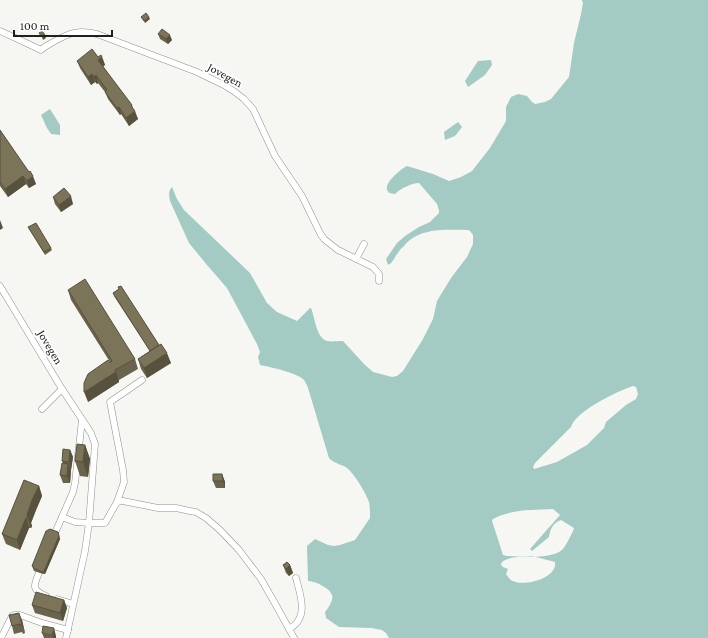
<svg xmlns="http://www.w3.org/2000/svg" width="708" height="638" font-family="'Crimson Pro',serif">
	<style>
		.water { fill: #a3cac3; fill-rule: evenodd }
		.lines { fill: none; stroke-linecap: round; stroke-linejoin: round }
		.minor-casing { stroke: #8f908d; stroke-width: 7 }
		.minor { stroke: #fff; stroke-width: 6 }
		.wall { fill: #6b644c }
		.shaded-wall { fill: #57513e }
		.building { fill: #7c7458; stroke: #57513e }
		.labels { text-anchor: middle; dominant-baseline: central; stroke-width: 4; stroke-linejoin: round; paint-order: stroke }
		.street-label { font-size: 12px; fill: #20201f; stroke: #fff }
	</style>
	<rect width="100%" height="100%" fill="#f6f7f3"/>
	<g class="water">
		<path d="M582 0H708V638H389L386 633 382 630 371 628 339 627 326 618 325 612C328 609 334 599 332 595 330 588 315 581 308 581L307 546 315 539 328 545 334 546 340 545 355 540 370 518C370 513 370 507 369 502 366 493 355 475 348 469 343 464 334 464 329 458L308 388C307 385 305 381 303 379 296 373 271 367 260 365L258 357 260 352 257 344 227 288 207 265 189 243 170 201C169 196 168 191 172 187L177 199 184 210 250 273 267 303 277 312 297 321 310 308H311C315 317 316 338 327 341 332 342 338 341 343 341L364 364 373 372 392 377 397 376 403 371 423 339 433 319 437 301 451 278 467 257 473 244V235L470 231 468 230C445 230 420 227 404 246 402 248 399 250 398 253 394 257 394 262 388 265L386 259 397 243 405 236 419 227 430 222 439 213V210L437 204 419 183C411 183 400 189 395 194L389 193C388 191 386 190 387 187 387 181 402 168 407 166L433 174 449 181 461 177 472 171 490 148 506 121V107L511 97 518 94 527 96 532 102 535 104 545 102 551 99 569 77 574 43 581 14 583 3ZM633 386 636 387 638 394 636 399 626 405 606 422 604 428 587 445 557 462 534 469 533 467 535 463 571 427C577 410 616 392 633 386ZM553 509 559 514 560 515 530 549 532 551 549 537C550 529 553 523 561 520L574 528 573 531C570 537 566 546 562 550 549 560 522 556 507 556L503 555 493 524 492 521 493 519C511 509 533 510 553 509ZM532 556 555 562C558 578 524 587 513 581 510 580 508 577 506 574L508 569 503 567 501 565 502 562C510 556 523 557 532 556Z"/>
		<path d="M491 60 492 65 485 75 468 87 465 81 478 61Z"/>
		<path d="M50 109 60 125V135L51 134 47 128 41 115Z"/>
		<path d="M458 122 462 127 455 136 445 140 444 132Z"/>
	</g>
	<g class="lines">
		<defs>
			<g id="minor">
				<path d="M0 31 22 41 41 50C45 46 50 44 55 41 71 32 79 30 97 34L197 72 224 85 235 92 244 99 253 109 275 156 302 196 320 233 324 239 338 250 373 267 379 274V281"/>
				<path d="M356 259 364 244"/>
				<path d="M0 286 62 389 91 433 95 444 89 523 85 551 66 638"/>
				<path d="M42 409 62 389"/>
				<path d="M117 502 124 482 123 470 110 402 142 380"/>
				<path d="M62 517 75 522 89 523H105L117 502 123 501 158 508H176L190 511 196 512 206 518 220 530 239 550 261 579 277 607 294 638"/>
				<path d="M55 533 73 492 75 483 82 420"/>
				<path d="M39 573C33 586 32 590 46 596"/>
				<path d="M57 599 73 604"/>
				<path d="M289 629C309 618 301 597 296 578"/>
				<path d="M1 638 12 616 14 615H20L42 623 68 630"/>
			</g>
		</defs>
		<use href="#minor" class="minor-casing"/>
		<use href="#minor" class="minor"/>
	</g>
	<g class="wall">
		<path d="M158 34 172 40 168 44 160 39Z"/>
		<path d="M98 57H102L105 65 103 66 133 109 138 119 129 126 121 114 120 115 108 99 105 92 98 83 97 84 95 82 91 85 80 68 77 61Z"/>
		<path d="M0 130 36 184 29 188 26 184 8 197 0 186Z"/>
		<path d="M53 197 73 204 61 212 55 204Z"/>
		<path d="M28 227 51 248 52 250 45 255Z"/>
		<path d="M118 287 171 363 147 378 141 369 138 359 150 351 114 296 113 293 119 289Z"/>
		<path d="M68 290 135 359 138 369 119 380V382L88 402 110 362 71 300Z"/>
		<path d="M85 445 90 459 88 477 80 476 75 461Z"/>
		<path d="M70 450 73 457 71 470V471L70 483H63L60 475 63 463 62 461Z"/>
		<path d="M222 474 225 482V488H216L213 481Z"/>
		<path d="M39 486 42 496 36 510 31 523 32 526 31 528H29L20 550 6 544 2 534Z"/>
		<path d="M58 532 60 539 45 574H43L34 571 32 566Z"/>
		<path d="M283 565H290L293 573 289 576 286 573Z"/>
		<path d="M64 600 67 608 63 621 35 613 32 605Z"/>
		<path d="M22 620 25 633 23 634 22 632 14 634 12 626Z"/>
		<path d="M42 633 56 636V638H44Z"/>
	</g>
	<g class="shaded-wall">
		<path d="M149 17 150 19 145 23 144 21Z"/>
		<path d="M45 35 46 38 43 40 42 37Z"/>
		<path d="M170 35 172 40 168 44 166 39Z"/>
		<path d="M102 57 105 65 101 68 98 60Z"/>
		<path d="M92 74 95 82 91 85 88 77Z"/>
		<path d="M96 75 98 83 97 84 94 77Z"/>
		<path d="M132 105 134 112 135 111 138 119 129 126 126 118Z"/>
		<path d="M119 107 121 114 120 115 117 108Z"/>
		<path d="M23 176 26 184 8 197 5 189Z"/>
		<path d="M33 176 36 184 29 188 27 181Z"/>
		<path d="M71 196 73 204 61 212 59 205Z"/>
		<path d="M0 220 3 228 0 230Z"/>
		<path d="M167 353 171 363 147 378 144 368Z"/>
		<path d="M116 372 119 382 88 402 84 392Z"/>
		<path d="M85 445 90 459 88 477 83 462Z"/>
		<path d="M70 450 73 457 71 470 69 462Z"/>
		<path d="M68 464 71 471 70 483 67 476Z"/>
		<path d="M222 474 225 482V488L223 481Z"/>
		<path d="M39 486 42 496 36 510 31 523 32 526 31 528 27 515 32 500Z"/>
		<path d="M26 518 29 528 20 550 17 540Z"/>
		<path d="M58 532 60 539 45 574 44 571Z"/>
		<path d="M290 565 293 573 289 576 286 569Z"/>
		<path d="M64 600 67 608 63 621 60 613Z"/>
		<path d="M19 613 22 620 25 633 22 625Z"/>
		<path d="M54 628 56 636V638H54L52 635Z"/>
	</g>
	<g class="building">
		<path d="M146 13 149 17 144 21 141 17Z"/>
		<path d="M162 29 170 35 166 39 158 34Z"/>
		<path d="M42 31 45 35 42 37 39 33Z"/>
		<path d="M92 49 98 57 101 55 102 57 98 60 132 105 131 106 135 111 126 118 119 107 117 108 105 92 107 90 96 75 94 77 92 74 88 77 77 61Z"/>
		<path d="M0 130 29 172 30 171 33 176 27 181 23 176 5 189 0 182Z"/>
		<path d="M64 188 71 196 59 205 53 197Z"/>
		<path d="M36 223 51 248 44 252 28 227Z"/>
		<path d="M85 279 135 359 115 370 116 372 84 392V383L88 374 108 360 110 363 112 361 68 290Z"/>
		<path d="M121 286 159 345 150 351 113 293 119 289 118 287Z"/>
		<path d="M161 344 167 353 144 368 138 359Z"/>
		<path d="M77 444 85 445 83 462 75 461Z"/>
		<path d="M63 449 70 450 69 462 62 461Z"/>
		<path d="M62 463 68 464 67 476 60 475Z"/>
		<path d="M213 474H222L223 481H213Z"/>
		<path d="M24 480 39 486 32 500 27 515 28 516 27 518H26L17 540 2 534Z"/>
		<path d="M50 529 58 532 59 536 44 571 42 572 34 568 32 566 46 531Z"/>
		<path d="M287 562 290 565 286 569 283 565Z"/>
		<path d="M36 592 64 600 60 613 32 605Z"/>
		<path d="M19 613 22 625 20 626V624L12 626 9 615Z"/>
		<path d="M43 626 54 628 52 635 42 633Z"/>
	</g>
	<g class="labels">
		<g class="street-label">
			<text transform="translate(225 75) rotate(29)">Jovegen</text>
			<text transform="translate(50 347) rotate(59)">Jovegen</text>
		</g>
	</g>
	<path d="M14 30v6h98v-6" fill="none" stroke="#20201f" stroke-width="2"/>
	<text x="20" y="30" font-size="12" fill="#20201f" stroke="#ffffff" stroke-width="3" paint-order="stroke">100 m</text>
</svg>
